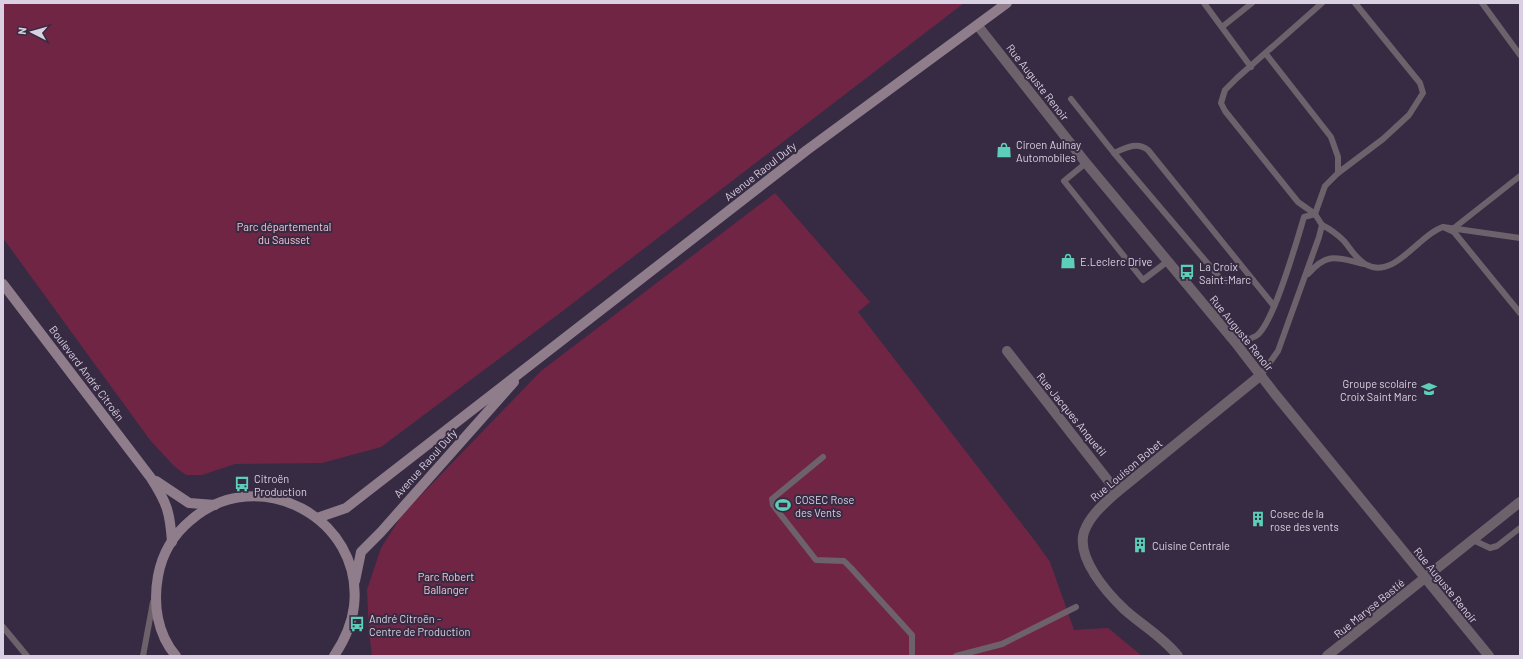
<svg xmlns="http://www.w3.org/2000/svg" width="1523" height="659" font-family="Barlow,sans-serif">
	<style>
		.green { fill: #712544 }
		.lines { fill: none; stroke-linecap: round; stroke-linejoin: round }
		.lane { stroke: #6d626b; stroke-width: 6 }
		.street { stroke: #6d626b; stroke-width: 10 }
		.secondary { stroke: #8f7d8b; stroke-width: 10 }
		.labels { text-anchor: middle; dominant-baseline: central; stroke-width: 4; stroke-linejoin: round; paint-order: stroke }
		.street-label { font-size: 11px; fill: #d9d1e1; stroke: #372b43 }
		.poi-label { font-size: 11px; fill: #d9d1e1; stroke: #372b43; text-anchor: start }
		.park-label { font-size: 11px; fill: #f7c5d4; stroke: #372b43 }
	</style>
	<rect width="100%" height="100%" fill="#372b43"/>
	<g class="green">
		<path d="M3 3H964L560 313 381 447 322 463 235 464 202 475H186L174 466 150 440 3 238Z"/>
		<path d="M775 193 870 302 858 312 1035 541 1050 562 1074 630 1108 628 1142 656H372L369 631 367 590 381 548 402 515 541 371Z"/>
	</g>
	<g class="lines">
		<g class="lane">
			<path d="M1204 3 1251 67"/>
			<path d="M1482 3 1520 55"/>
			<path d="M1222 27 1252 3"/>
			<path d="M1266 54 1331 137 1338 157V173"/>
			<path d="M1071 99 1114 153 1220 278 1229 282 1253 280"/>
			<path d="M1114 153C1125 148 1137 141 1148 150L1274 306"/>
			<path d="M1086 163 1064 181 1143 280 1168 261"/>
			<path d="M1315 214 1298 202 1225 111 1221 103 1225 90 1237 78 1322 3"/>
			<path d="M1322 225C1330 229 1337 234 1344 241 1351 249 1355 258 1365 264 1394 281 1418 235 1443 227"/>
			<path d="M1454 228 1520 176"/>
			<path d="M1520 238 1443 227 1454 232 1520 313"/>
			<path d="M1308 274C1328 251 1338 258 1364 264"/>
			<path d="M1232 338C1240 339 1248 341 1256 336 1273 326 1297 240 1304 217L1315 214"/>
			<path d="M1261 375 1278 351 1319 237 1322 225 1315 214 1325 186 1338 173 1383 139 1409 115 1423 93 1420 83 1355 3"/>
			<path d="M823 457 772 499 773 505 816 560 844 561 851 568 912 635V656"/>
			<path d="M1473 540 1490 548 1497 546 1520 528"/>
			<path d="M3 627 27 656"/>
			<path d="M143 656 153 602"/>
			<path d="M956 656 1002 644 1076 607"/>
		</g>
		<g class="street">
			<path d="M978 26 1086 163 1235 342 1275 394 1489 656"/>
			<path d="M1007 351 1117 492"/>
			<path d="M1178 656C1163 637 1143 626 1125 610 1107 593 1076 558 1084 532 1090 515 1105 503 1117 492L1261 375"/>
			<path d="M1327 656 1520 502"/>
		</g>
		<g class="secondary">
			<path d="M3 284 151 478C167 503 170 512 172 542"/>
			<path d="M156 481 189 503 215 505"/>
			<path d="M317 518 346 508 807 150 1007 3"/>
			<path d="M355 581 361 552 381 532 514 382"/>
			<path d="M176 656C157 634 153 604 158 576 162 554 174 534 191 520 258 462 364 518 354 606 352 624 344 641 334 656"/>
		</g>
	</g>
	<defs>
		<symbol id="shop-bare" viewBox="-9 -9 18 18"><path d="M-5-2.5h2.3a2.7 3.5 0 0 1 5.4 0H5L5.5 6h-11ZM-1.5-2.5h3a1.5 2.3 0 0 0-3 0Z" fill="#5dceb8" stroke="#372b43" stroke-width="2.5" paint-order="stroke"/></symbol>
		<symbol id="bus-bare" viewBox="-9 -9 18 18"><path d="M-5-6H5V4H4V6H2V4H-2V6H-4V4H-5ZM-3.5-4V0h7V-4ZM-3.5 1.2v1.5H-2V1.2ZM2 1.2v1.5H3.5V1.2Z" fill="#5dceb8" stroke="#372b43" stroke-width="2.5" paint-order="stroke"/></symbol>
		<symbol id="school-bare" viewBox="-9 -9 18 18"><path d="M0-5L7-2L0 1L-7-2ZM-4 1L0 2.5L4 1V4Q0 6-4 4Z" fill="#5dceb8" stroke="#372b43" stroke-width="2.5" paint-order="stroke"/></symbol>
		<symbol id="stadium-bare" viewBox="-9 -9 18 18"><path d="M0-5a6.5 5 0 1 0 0 10a6.5 5 0 1 0 0-10ZM-3.5-1.8h7v3.6h-7Z" fill="#5dceb8" stroke="#372b43" stroke-width="2.5" paint-order="stroke"/></symbol>
		<symbol id="building-bare" viewBox="-9 -9 18 18"><path d="M-4-6H4V6H1V3H-1V6H-4ZM-2.5-4.3h1.7v1.8h-1.7ZM.8-4.3h1.7v1.8H.8ZM-2.5-1h1.7V.8h-1.7ZM.8-1h1.7V.8H.8Z" fill="#5dceb8" stroke="#372b43" stroke-width="2.5" paint-order="stroke"/></symbol>
	</defs>
	<g fill-rule="evenodd">
		<use href="#shop-bare" x="993" y="139" width="22" height="22"/>
		<use href="#shop-bare" x="1057" y="250" width="22" height="22"/>
		<use href="#bus-bare" x="1176" y="261" width="22" height="22"/>
		<use href="#school-bare" x="1418" y="378" width="22" height="22"/>
		<use href="#bus-bare" x="231" y="473" width="22" height="22"/>
		<use href="#stadium-bare" x="772" y="494" width="22" height="22"/>
		<use href="#building-bare" x="1247" y="508" width="22" height="22"/>
		<use href="#building-bare" x="1129" y="534" width="22" height="22"/>
		<use href="#bus-bare" x="346" y="613" width="22" height="22"/>
	</g>
	<g class="labels">
		<g class="street-label">
			<text transform="translate(1038 82) rotate(52)">Rue Auguste Renoir</text>
			<text transform="translate(760 171) rotate(-38)">Avenue Raoul Dufy</text>
			<text transform="translate(1242 333) rotate(51)">Rue Auguste Renoir</text>
			<text transform="translate(87 373) rotate(53)">Boulevard André Citroën</text>
			<text transform="translate(1072 414) rotate(51)">Rue Jacques Anquetil</text>
			<text transform="translate(425 463) rotate(-48)">Avenue Raoul Dufy</text>
			<text transform="translate(1126 470) rotate(-40)">Rue Louison Bobet</text>
			<text transform="translate(1446 585) rotate(51)">Rue Auguste Renoir</text>
			<text transform="translate(1369 608) rotate(-39)">Rue Maryse Bastié</text>
		</g>
		<g class="poi-label">
			<text x="1016" y="144">Ciroen Aulnay<tspan x="1016" dy="13">Automobiles</tspan></text>
			<text x="1080" y="261">E.Leclerc Drive</text>
			<text x="1199" y="266">La Croix<tspan x="1199" dy="13">Saint-Marc</tspan></text>
			<text x="1417" y="383" text-anchor="end">Groupe scolaire<tspan x="1417" dy="13">Croix Saint Marc</tspan></text>
			<text x="254" y="478">Citroën<tspan x="254" dy="13">Production</tspan></text>
			<text x="795" y="499">COSEC Rose<tspan x="795" dy="13">des Vents</tspan></text>
			<text x="1270" y="513">Cosec de la<tspan x="1270" dy="13">rose des vents</tspan></text>
			<text x="1152" y="545">Cuisine Centrale</text>
			<text x="369" y="618">André Citroën -<tspan x="369" dy="13">Centre de Production</tspan></text>
		</g>
		<g class="park-label">
			<text x="284" y="226">Parc départemental<tspan x="284" dy="13">du Sausset</tspan></text>
			<text x="446" y="576">Parc Robert<tspan x="446" dy="13">Ballanger</tspan></text>
		</g>
	</g>
	<rect width="1523" height="659" fill="none" stroke="#d9d1e1" stroke-width="8"/>
	<g transform="translate(32 32) rotate(276)" stroke="#372b43" stroke-width="3" paint-order="stroke">
	<path d="M0-3L7 15L0 10L-7 15Z" fill="#d9d1e1"/>
	<text y="-6" font-size="11" font-weight="bold" text-anchor="middle" fill="#d9d1e1">N</text>
	</g>
</svg>
